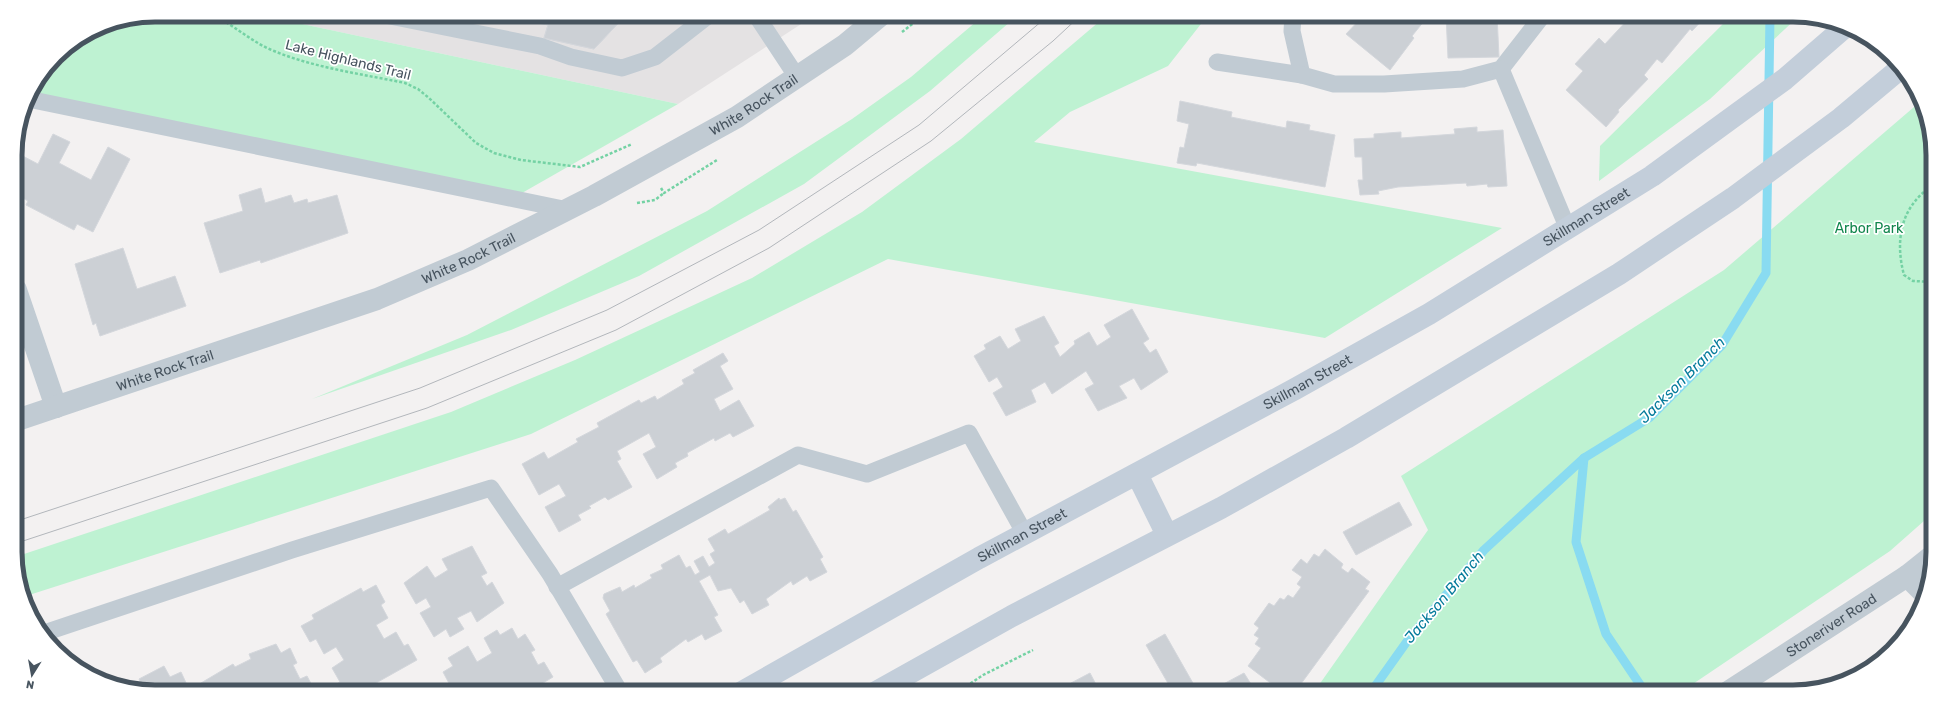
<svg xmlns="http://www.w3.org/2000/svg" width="1948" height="707" font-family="Rubik,sans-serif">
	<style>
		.education { fill: #e4e2e3 }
		.green { fill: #bef2d2 }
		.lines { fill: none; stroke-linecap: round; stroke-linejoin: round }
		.stream { stroke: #89dbf1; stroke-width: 9 }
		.building { fill: #ccd0d5; stroke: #d4d7dc }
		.path { stroke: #74d2a4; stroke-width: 2.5; stroke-dasharray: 3 2; stroke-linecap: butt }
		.service { stroke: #c1cbd3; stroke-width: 17 }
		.minor { stroke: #c1cbd3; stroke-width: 22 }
		.tertiary { stroke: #c1cbd3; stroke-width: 22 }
		.secondary { stroke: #c3ceda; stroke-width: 22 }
		.tram { stroke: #b2b6bb; stroke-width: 1 }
		.labels { text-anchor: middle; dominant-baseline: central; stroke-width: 3.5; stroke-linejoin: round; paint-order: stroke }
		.street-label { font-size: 14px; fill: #47545f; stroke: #fff }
		.park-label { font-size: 14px; fill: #12864d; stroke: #fff }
		.water-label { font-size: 15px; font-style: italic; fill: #077c9c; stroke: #fff }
		.rim { fill: none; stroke: #47545f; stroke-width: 5 }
	</style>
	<rect width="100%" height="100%" fill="#f3f1f1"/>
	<path class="education" d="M260 15H815L678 104Z"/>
	<g class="green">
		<path d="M155 15H260L678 104 522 193 29 93 62 50 101 26Z"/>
		<path d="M984 15H1018L930 91 804 184 639 276 511 330 312 399 467 335 707 211 852 119 911 77Z"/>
		<path d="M1107 15H1208L1168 66 1070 112 1034 142 1502 228 1325 338 888 259 531 434 26 596 18 579V556L451 412 575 360 752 278 862 212 961 139Z"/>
		<path d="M1728 15 1799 16 1710 99 1599 181 1600 146 1727 20Z"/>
		<path d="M1921 101 1932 136 1933 513 1890 551 1681 692H1314L1428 530 1401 476 1724 270Z"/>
	</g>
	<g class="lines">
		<g class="stream">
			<path d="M1584 458 1576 542 1606 634 1645 692"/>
			<path d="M1371 692 1408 640 1484 550 1584 458 1649 418 1722 345 1766 273 1770 15"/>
		</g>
	</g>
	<g class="building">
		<path d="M501 15H626L594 49 544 38 548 25Z"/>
		<path d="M501 15H626L594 49 544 38 548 25Z"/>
		<path d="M1364 15H1429L1412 36 1414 38 1390 70 1346 34Z"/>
		<path d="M1446 15H1497L1499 57 1448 58Z"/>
		<path d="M1632 15H1707L1692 31 1690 29 1662 63 1657 59 1644 75 1648 79 1618 110 1619 112 1606 127 1566 90 1583 71 1575 64 1599 38 1605 44Z"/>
		<path d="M1180 101 1232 112 1231 117 1286 128 1287 121 1310 125 1309 130 1335 135 1325 187 1197 163 1196 166 1177 163 1180 147 1184 148 1189 124 1177 121Z"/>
		<path d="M1477 127V132L1503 130 1507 186 1488 187 1487 184 1467 186 1466 183 1398 187 1378 191 1379 194 1360 195 1358 180H1363L1362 157H1355L1354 139 1374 138V134L1401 132V138L1455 134 1454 129Z"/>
		<path d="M53 134 70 142 59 163 91 180 108 147 130 159 93 232 77 224 74 230 26 205 28 201 16 194 15 152 38 164Z"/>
		<path d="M261 188 265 203 291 195 294 203 307 199 308 203 337 195 348 233 261 263 260 260 220 273 204 223 243 211 239 195Z"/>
		<path d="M123 248 137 289 175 276 186 306 100 336 96 323 93 325 75 264Z"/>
		<path d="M1132 309 1149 339 1143 343 1150 353 1156 349 1168 372 1141 390 1134 378 1119 386 1127 398 1098 411 1085 389 1094 384 1086 371 1052 394 1045 382 1031 390 1036 402 1006 416 993 393 1003 387 997 377 989 382 974 356 986 349 984 345 1000 336 1008 349 1021 341 1015 329 1044 316 1059 343 1054 346 1060 357 1075 344 1074 341 1089 332 1097 346 1111 337 1104 325Z"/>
		<path d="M723 353 728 361 720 366 733 389 714 399 720 411 739 400 754 426 733 437 730 433 715 441 714 438 687 453 688 456 675 463 677 467 657 479 643 454 656 447 649 433 617 451 621 459 617 461 632 487 608 500 605 497 589 506 591 508 578 515 581 520 559 532 545 507 566 496 559 484 539 495 522 464 544 452 548 459 578 442 576 439 599 427 597 423 639 400 641 403 655 396 657 400 684 384 682 380 695 373 693 370Z"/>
		<path d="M779 498 780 500 785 498 793 512 796 510 823 557 820 559 827 572 810 581 807 576 793 585 791 581 766 599 769 605 752 614 744 600 740 603 731 588 718 591 710 575 699 581 718 615 714 617 722 631 705 640 702 634 688 642 686 639 660 658 662 662 645 673 637 660 633 662 606 614 610 611 603 598 604 594 620 587 622 592 634 585 635 588 652 578 650 575 663 569 661 565 679 555 686 568 690 566 695 575 700 572 694 561 703 556 709 567 715 563 710 554 715 551 708 539 725 529 728 534 770 510 768 507Z"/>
		<path d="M1399 502 1412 525 1356 555 1343 532Z"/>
		<path d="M472 546 487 573 481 576 487 586 492 582 504 603 477 622 471 611 457 618 464 629 450 637 446 629 434 637 420 613 431 607 426 598 416 604 404 583 427 566 435 578 448 570 442 559Z"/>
		<path d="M1325 549 1343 564 1341 568 1348 573 1352 568 1370 582 1365 589 1369 591 1295 692H1275L1271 689 1273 685 1248 666 1261 648 1255 644 1259 638 1254 635 1259 628 1254 624 1269 603 1274 606 1280 598 1284 600 1288 595 1293 598 1301 587 1297 584 1302 577 1292 570 1301 559 1307 564 1314 554 1319 557Z"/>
		<path d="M376 585 385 602 381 605 388 618 376 625 384 639 396 632 404 646 408 644 417 660 360 692H339L335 685 340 682 332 668 344 660 336 647 324 654 316 639 310 642 301 626 314 619 312 615 361 588 363 592Z"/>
		<path d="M512 628 518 639 525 634 535 650 531 652 538 665 544 662 553 677 543 683 548 692H466L461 684 452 689 443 672 453 666 448 658 468 646 477 662 492 653 484 638 497 630 500 635Z"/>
		<path d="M1165 634 1198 692H1173L1146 645Z"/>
		<path d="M276 644 281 653 290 648 297 663 293 665 300 679 307 676 315 691 206 692 201 683 233 664 235 667 251 659 249 654Z"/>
		<path d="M1874 656 1879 662 1881 660 1878 663 1838 685 1825 687Z"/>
		<path d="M164 666 170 677 181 672 188 687 184 689 186 692H155L129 688 141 683 139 679Z"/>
		<path d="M1090 673 1100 692H1076L1071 683Z"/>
		<path d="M1244 673 1256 692H1219L1216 688Z"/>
	</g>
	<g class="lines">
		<g class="path">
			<path d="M213 15C234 25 253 43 274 51 315 68 362 74 405 83L418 89 429 98 476 143 494 153 521 160 580 167 632 144"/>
			<path d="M902 32 924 15"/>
			<path d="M1932 186C1900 207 1895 241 1904 275L1913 281 1932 282"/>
			<path d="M661 188 664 193 717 160"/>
			<path d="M637 203 655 200 664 193"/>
			<path d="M958 692 983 675 1033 650"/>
		</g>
		<g class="service">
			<path d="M385 15 540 46 571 57 622 68 655 57 709 15"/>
			<path d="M756 15 797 77"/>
			<path d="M1293 15 1292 31 1302 75 1334 84H1384L1463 79 1501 69 1543 15"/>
			<path d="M1217 62 1302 75"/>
			<path d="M1501 69 1568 229"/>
			<path d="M28 99 568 210"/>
			<path d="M557 587 798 455 867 474 969 433 1025 534"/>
			<path d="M44 633 292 550 491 488 550 574 620 692"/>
		</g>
		<g class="minor">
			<path d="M16 290 56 407"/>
			<path d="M1907 576 1926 595"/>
			<path id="s1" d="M1728 692 1907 576 1932 556"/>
		</g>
		<path class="tertiary" id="s2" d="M17 420 377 299 468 260 594 196 737 117 845 45 881 15"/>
		<g class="secondary">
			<path d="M1137 474 1167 535"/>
			<path id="s3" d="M742 692 979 558 1295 389 1429 314 1652 176 1785 79 1845 27"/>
			<path d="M876 692 1012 616 1221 508 1346 438 1619 274 1733 198 1841 118 1902 67"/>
		</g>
		<g class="tram">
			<path d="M17 521 420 388 607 310 759 230 919 125 1049 15"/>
			<path d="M17 543 427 408 616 330 769 248 931 141 1053 41 1081 15"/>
		</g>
	</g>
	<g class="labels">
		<g class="street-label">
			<text transform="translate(348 60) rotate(14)">Lake Highlands Trail</text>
			<text stroke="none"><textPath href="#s2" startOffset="804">White Rock Trail</textPath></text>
			<text stroke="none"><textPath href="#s3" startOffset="969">Skillman Street</textPath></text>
			<text stroke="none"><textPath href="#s2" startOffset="480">White Rock Trail</textPath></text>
			<text stroke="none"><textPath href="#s2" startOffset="156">White Rock Trail</textPath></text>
			<text stroke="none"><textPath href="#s3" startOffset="645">Skillman Street</textPath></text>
			<text stroke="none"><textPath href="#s3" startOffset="321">Skillman Street</textPath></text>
			<text stroke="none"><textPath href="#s1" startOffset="123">Stoneriver Road</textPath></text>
		</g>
		<g class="park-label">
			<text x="1869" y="228">Arbor Park</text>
		</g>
		<g class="water-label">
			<text transform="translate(1682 380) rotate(-45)">Jackson Branch</text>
			<text transform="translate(1444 597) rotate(-50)">Jackson Branch</text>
		</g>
	</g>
	<path d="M0 0H1948V707H0ZM155 22H1793A133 133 0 0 1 1926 155V552A133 133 0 0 1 1793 685H155A133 133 0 0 1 22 552V155A133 133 0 0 1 155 22Z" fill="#fff" fill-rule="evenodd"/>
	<path class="rim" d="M155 22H1793A133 133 0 0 1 1926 155V552A133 133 0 0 1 1793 685H155A133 133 0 0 1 22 552V155A133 133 0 0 1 155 22Z"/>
	<g transform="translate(32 675) rotate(191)" stroke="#ffffff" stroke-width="3" paint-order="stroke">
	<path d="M0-3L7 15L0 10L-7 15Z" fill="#47545f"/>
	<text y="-6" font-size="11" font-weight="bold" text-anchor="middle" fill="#47545f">N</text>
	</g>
</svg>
